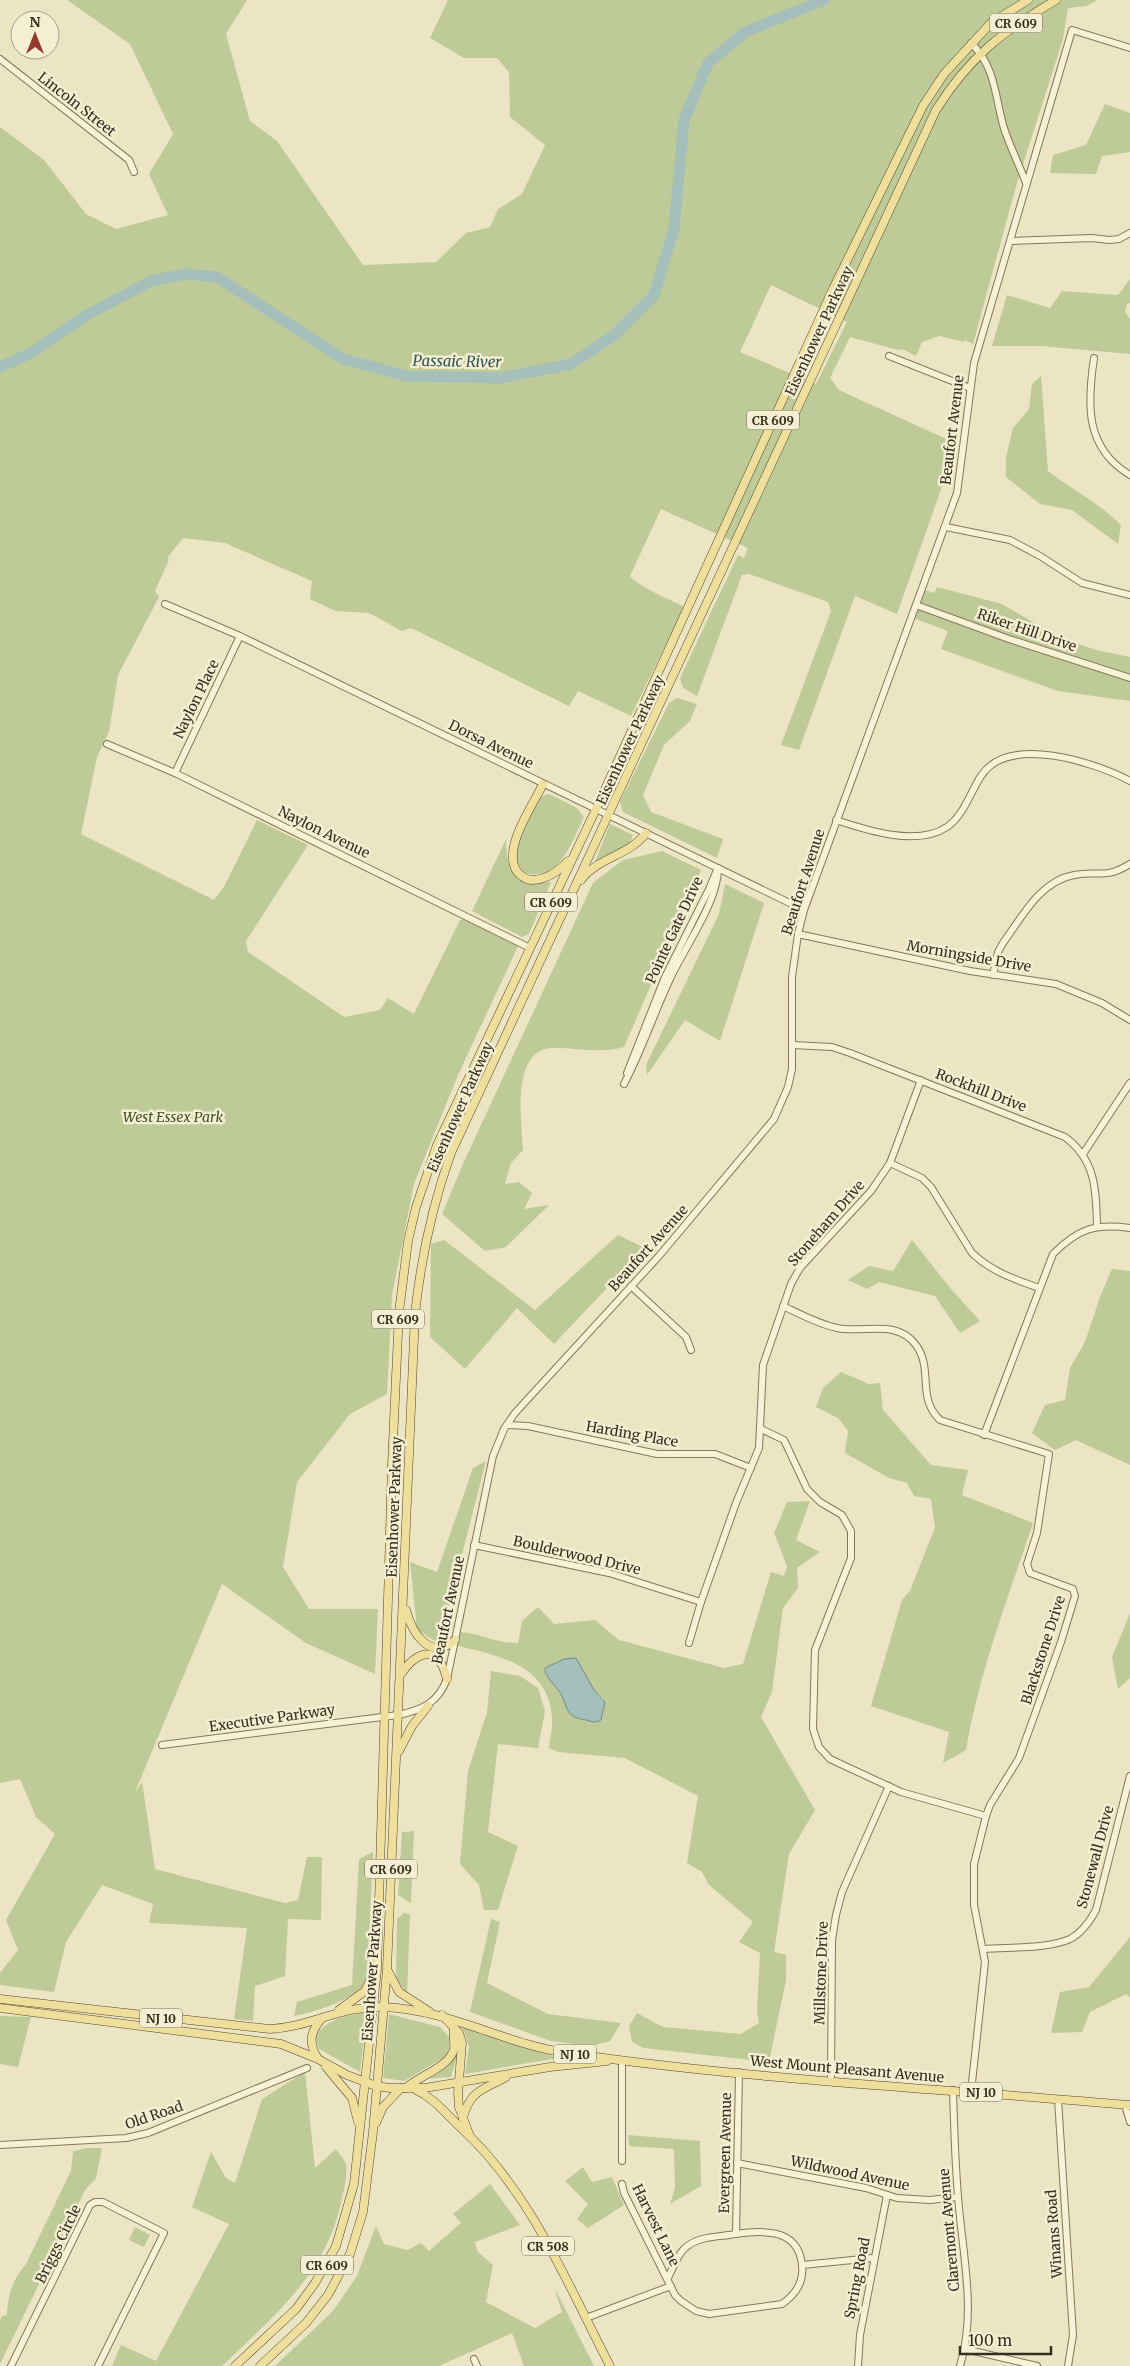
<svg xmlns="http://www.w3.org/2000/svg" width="1130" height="2366" font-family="Merriweather,serif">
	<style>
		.green { fill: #beca97; fill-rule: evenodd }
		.water { fill: #a5bfbb; stroke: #6c8d89 }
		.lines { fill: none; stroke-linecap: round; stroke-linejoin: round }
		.river { stroke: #a5bfbb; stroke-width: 11 }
		.minor-casing { stroke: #86775a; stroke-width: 8 }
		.major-casing { stroke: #54452f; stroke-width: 9 }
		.minor { stroke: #f7f2d6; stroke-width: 6 }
		.major { stroke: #eedf9c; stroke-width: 8 }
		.labels { text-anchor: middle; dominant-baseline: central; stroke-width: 5; stroke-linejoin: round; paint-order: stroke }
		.shield { fill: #f4efd2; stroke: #6f6754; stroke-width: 1 }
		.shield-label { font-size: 12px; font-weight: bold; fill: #362d1e }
		.street-label { font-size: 14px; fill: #362d1e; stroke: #f4efd2 }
		.park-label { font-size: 14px; font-style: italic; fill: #415225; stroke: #f4efd2 }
		.water-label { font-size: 15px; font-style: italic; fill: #2e5356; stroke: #f4efd2 }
	</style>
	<rect width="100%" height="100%" fill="#ece5c3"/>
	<g class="green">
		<path d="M67 0H247L226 34 250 121 277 141 363 265 436 262 466 233 490 227 498 209 522 194 545 145 510 117 509 72 497 58H464L430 38 448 0H1098L1086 6 1068 8 1063 39 1017 183 973 344 965 340 964 342 939 336 922 342 916 356 902 349 898 350 850 337 830 378 839 390 957 444 897 614 855 596 799 750 781 745 831 611 828 602 749 574 742 575 697 696 683 688 680 678 738 555 744 558 748 548 661 509 630 576C637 586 671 600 684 607L631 716 578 691 569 706 411 628 402 631 369 613 336 611 310 599 312 581 225 543 183 538 167 558 169 560 155 591 159 597 118 675 109 732 97 757 81 834 214 900 225 885 257 820 308 845 246 941 248 952 344 1017 380 1010 388 998 414 1014 460 920 471 918 520 942 458 1075 414 1184 392 1295 387 1394 350 1414 297 1482 283 1567 309 1609H378L375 1674 306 1643 222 1584 135 1792 142 1782 155 1869 285 1903 298 1900 307 1857H322L321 1920 288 1919 285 1976 255 1986 253 2021 234 2019 247 1928 149 1923 153 1904 102 1885 66 1942 54 1992 0 1985V1973L18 1950 6 1920 55 1834 36 1817 20 1779 0 1783V127L44 160 86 214 116 229 168 215 149 174 173 134 130 44ZM771 285 847 322 816 384 740 352Z"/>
		<path d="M1105 104 1130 113V152L1102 156 1096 174 1050 173 1053 155 1086 145Z"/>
		<path d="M1130 279V303L1127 304 1125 312 1130 319V354L1041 346H992L1007 295 1050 308 1062 291 1118 295Z"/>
		<path d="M1041 376 1048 471C1073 490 1099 503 1121 525L1118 544 1072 510 1040 504 1006 477V457L1013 428 1029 409 1032 384Z"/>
		<path d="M937 587 1002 604 1057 636 1096 650 1130 657V701L1058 691 941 649 948 631 913 618 924 590 934 593Z"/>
		<path d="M677 698 697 704 690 721 664 745 643 795 651 812 723 839 717 858 623 812 620 802 669 703Z"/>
		<path d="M549 794 577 808 584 817C571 843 560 882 524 873L516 861 518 840 540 797Z"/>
		<path d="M610 824 633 835 629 845 595 862Z"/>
		<path d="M506 839C507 863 508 871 528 884L551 882 529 934 522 937 472 911Z"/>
		<path d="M662 851 701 870 624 1047C600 1054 575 1047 551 1048 510 1051 522 1125 523 1150L511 1163 505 1184 519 1182 532 1193 524 1209 549 1205 506 1247 485 1251 442 1214 462 1166 593 883 623 860Z"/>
		<path d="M725 884 764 903 720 1041 685 1020 647 1075 646 1065 719 914Z"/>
		<path d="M618 1235 645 1248 554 1344 517 1308 465 1369 430 1337 431 1244 444 1240 535 1310Z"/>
		<path d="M912 1240 951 1289 980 1321 960 1333 935 1296 879 1282 867 1289 848 1280 869 1266 893 1271Z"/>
		<path d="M1112 1269 1130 1271V1465L1076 1440 1055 1450 1032 1433 1045 1405 1065 1400 1070 1368 1085 1342 1100 1297Z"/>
		<path d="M841 1372 869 1384 880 1383 883 1410 931 1465 968 1470 962 1495 1033 1523C1008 1598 979 1672 966 1750L943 1763 949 1732 871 1706 902 1600 910 1591 935 1527 931 1499 914 1496 907 1483 889 1478 845 1453 848 1431 838 1418 816 1407 823 1388Z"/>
		<path d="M486 1461 439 1644 417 1629 410 1562 437 1572 473 1468Z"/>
		<path d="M810 1501 796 1540 820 1552 797 1568 798 1588 783 1608 772 1692 761 1717 815 1810 789 1854 774 1952 786 1955V1980L769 2062 643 2048 632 2042 629 2026 637 2013 663 2027 741 2034 759 2023 757 2011 760 1953 739 1942 753 1922 709 1885 702 1872 687 1863 698 1796 625 1758 558 1752 549 1748C550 1738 553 1727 552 1717 548 1665 500 1656 458 1646L460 1632C480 1633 498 1644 518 1643L522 1621 538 1607 554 1624 595 1620 619 1640 724 1668 743 1664 771 1572 784 1576 787 1566 774 1533 787 1502ZM576 1658 594 1690 604 1699 597 1722C570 1720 571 1713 560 1693 555 1684 548 1679 544 1670L557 1661Z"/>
		<path d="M1130 1613V1678L1118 1689 1112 1657Z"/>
		<path d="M491 1671 520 1676 538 1688 545 1711 538 1748 498 1744 488 1832 518 1846 498 1910H484L479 1885 460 1864 468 1771 487 1712Z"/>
		<path d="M414 1831 411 1903 398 1895 402 1832Z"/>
		<path d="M373 1852 367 1982C350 2001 319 2011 294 2016L297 2002 352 1985 359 1859Z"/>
		<path d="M404 1913 410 1914 407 1995 396 1978 397 1919Z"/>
		<path d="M491 1919 500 1922 487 1983 548 2014 621 2023 610 2041 592 2046 551 2041 470 2012Z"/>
		<path d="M1130 1937V1997L1126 1994 1090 2012 1082 2032 1051 2033 1060 1992 1089 1987Z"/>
		<path d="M367 2012 360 2072 319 2049 315 2037C327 2018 346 2016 367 2012Z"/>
		<path d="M389 2014 440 2027 450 2038 448 2055 404 2081 383 2078Z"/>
		<path d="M0 2016 31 2017 18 2067 0 2064Z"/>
		<path d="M462 2027 558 2058 465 2074 469 2046Z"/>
		<path d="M458 2054 451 2077 425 2079 447 2066Z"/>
		<path d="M305 2072 315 2168 336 2149C339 2154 345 2160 346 2165 348 2176 343 2192 341 2203 325 2275 273 2317 222 2366H112L121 2345 156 2361 229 2224 192 2207 211 2152 226 2178 235 2183 262 2099Z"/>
		<path d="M628 2135 700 2141 701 2186 670 2204 675 2188 674 2149 629 2146Z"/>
		<path d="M88 2148H102L96 2178 85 2190 0 2364V2320L2 2316 7 2315C8 2294 12 2280 26 2264L71 2171 73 2151Z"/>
		<path d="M583 2167 592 2182 612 2177 624 2205 588 2228 577 2219 588 2204 565 2181Z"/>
		<path d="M490 2184 520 2225 475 2242 477 2251 493 2265 486 2302 535 2328 562 2312 554 2287 594 2366H524L512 2333 439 2366H275L333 2311 357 2276 376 2226 384 2244 407 2250 421 2243 429 2251 461 2223 453 2214Z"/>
		<path d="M135 2227 150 2235 144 2247 129 2240Z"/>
	</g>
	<path class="water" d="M576 1658 594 1690 605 1702 601 1720C596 1723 592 1722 586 1720 563 1717 569 1706 559 1691 554 1684 548 1679 545 1672V1668L564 1659Z"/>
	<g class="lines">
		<path class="river" d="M0 367 31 353 87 315 151 281 186 274 217 277 343 359 407 376 501 378 571 364 613 336 654 295 674 229 684 120 708 63 745 32 824 0"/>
		<defs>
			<g id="minor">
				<path d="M971 43C995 66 995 95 1003 125 1009 145 1019 164 1026 183"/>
				<path d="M0 59 129 160 134 172"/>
				<path d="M1011 241 1092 238 1109 240 1119 239 1130 233"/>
				<path d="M889 356 970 388"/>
				<path d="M1094 358C1087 405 1085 448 1130 475"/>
				<path d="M946 527 1010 540 1040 556 1082 583 1130 595"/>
				<path d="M165 604 240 636 804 910"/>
				<path d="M916 605 1009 639 1130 678"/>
				<path d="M107 744 175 773 528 947"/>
				<path d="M175 773 240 636"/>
				<path d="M836 820C866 830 917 847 947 827 964 815 970 793 981 776 1008 734 1095 762 1130 781"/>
				<path d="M798 934 970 971 1056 984 1102 1003 1130 1020"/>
				<path d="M993 975 998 952 1003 943C1022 917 1040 881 1074 875 1099 870 1104 880 1130 864"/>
				<path d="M792 1045 832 1047 850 1053 1065 1137C1096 1160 1096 1190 1097 1226"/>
				<path d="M627 1073 665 977 710 887 717 870"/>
				<path d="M624 1084C642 1050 654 1013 670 979 684 948 719 900 718 868"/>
				<path d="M1083 1154 1130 1083"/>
				<path d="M890 1163 922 1178 931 1187 972 1253C992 1272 1014 1279 1039 1288"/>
				<path d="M631 1286 686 1337 691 1350"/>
				<path d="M783 1306C800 1314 818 1324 837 1328 864 1334 896 1318 916 1345 934 1370 916 1397 940 1420L1049 1454 1037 1533 1027 1564 1030 1573 1073 1589 1075 1596 1061 1642 1019 1758 990 1805 986 1816 974 1864V1905L985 1962 971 2092"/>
				<path d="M507 1425 528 1426 657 1454H715L751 1468"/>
				<path d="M761 1429 784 1440 807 1489 820 1502 842 1515 851 1531V1558L815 1650 813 1729 819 1747 830 1759 901 1792 986 1816"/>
				<path d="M984 1435 1053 1254C1078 1229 1095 1223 1130 1228"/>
				<path d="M474 1545 609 1573 701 1602"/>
				<path d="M689 1643 701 1602 736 1503 759 1448 763 1365 791 1284 800 1268 871 1191 890 1163 921 1080"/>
				<path d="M162 1745 398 1715C422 1710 438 1703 447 1679L493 1456 504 1429 515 1413 659 1256 774 1119 788 1087 792 1069V977L798 934 804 910 957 493 974 363 1072 30 1130 48"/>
				<path d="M984 1949C1008 1947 1048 1949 1070 1939 1082 1933 1090 1921 1096 1910L1130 1776"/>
				<path d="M622 2060V2161"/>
				<path d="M831 2081 832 1940 836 1915 842 1892 889 1786"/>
				<path d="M953 2090C954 2125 955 2161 958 2196 962 2253 977 2311 960 2366"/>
				<path d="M1058 2099 1073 2335 1068 2366"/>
				<path d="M1125 2105 1130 2122"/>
				<path d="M0 2145 126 2138 148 2133 307 2068"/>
				<path d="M737 2163 866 2188 897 2198 930 2200 958 2197"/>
				<path d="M622 2184 624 2193 675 2295 681 2301 696 2311 709 2314 782 2304C795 2295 804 2282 802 2265 798 2225 758 2231 729 2235 714 2237 697 2237 685 2248 677 2255 673 2268 668 2278"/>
				<path d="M736 2234 739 2072"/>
				<path d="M802 2265 873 2258"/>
				<path d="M586 2318 671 2286"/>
				<path d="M965 2349 1037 2366"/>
				<path d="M474 2359 477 2366"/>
				<path d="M11 2366 90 2205 95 2202H103L164 2233 98 2366"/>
				<path d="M858 2366 860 2335 887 2195"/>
			</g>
			<g id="major">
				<path d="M543 784C533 805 503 847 516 870 520 876 524 879 531 880 547 880 558 872 568 861"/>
				<path d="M581 880C598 857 629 856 646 833"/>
				<path d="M406 1610C412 1633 430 1662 455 1640"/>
				<path d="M402 1673C408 1663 424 1647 437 1658 443 1663 445 1672 447 1679"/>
				<path d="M399 1751 412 1726 428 1706"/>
				<path d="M388 1971 399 1992 430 2012"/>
				<path d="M0 1999 270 2029C311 2027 341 2005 385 2007 449 2010 505 2044 567 2053 754 2080 943 2089 1130 2105"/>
				<path d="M0 2008 281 2044 318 2059 347 2075 376 2086 390 2088H425L550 2067 607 2061"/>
				<path d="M339 2010 365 1991 373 1974"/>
				<path d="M442 2015 459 2033 462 2043 458 2093 459 2107 469 2134"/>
				<path d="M318 2059C308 2043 310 2032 322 2018"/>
				<path d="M326 2067 352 2098 358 2122"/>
				<path d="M406 2088C418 2076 450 2067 454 2049 455 2043 453 2036 454 2030"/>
				<path d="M416 2090C435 2099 445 2113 459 2126 530 2190 567 2283 610 2366"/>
				<path d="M463 2118C470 2090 483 2090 506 2077"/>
				<path d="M376 2123 383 2107 401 2088"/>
				<path d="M235 2366 296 2309 315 2283 336 2246 354 2184 377 1969 392 1464 399 1312 408 1241 416 1207 437 1145 596 809 833 289 923 106 944 74 991 23 1028 0"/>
				<path d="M260 2366 306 2323 328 2295 350 2254 363 2212 373 2132 387 1969 415 1314C421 1258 432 1206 451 1153L936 110C970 56 1002 32 1056 0"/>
			</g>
		</defs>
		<use href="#minor" class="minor-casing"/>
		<use href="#major" class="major-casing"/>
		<use href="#minor" class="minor"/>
		<use href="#major" class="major"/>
	</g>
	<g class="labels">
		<g class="shield">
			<rect x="990" y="13.5" width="52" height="19" rx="4"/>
			<rect x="747" y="410.5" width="52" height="19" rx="4"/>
			<rect x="525" y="892.5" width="52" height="19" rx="4"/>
			<rect x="372" y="1309.5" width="52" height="19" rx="4"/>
			<rect x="365" y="1859.5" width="52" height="19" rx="4"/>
			<rect x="140" y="2008.5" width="42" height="19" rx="4"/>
			<rect x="554" y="2044.5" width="42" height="19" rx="4"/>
			<rect x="960" y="2082.5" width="42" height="19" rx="4"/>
			<rect x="522" y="2236.5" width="52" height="19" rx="4"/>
			<rect x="301" y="2255.5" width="52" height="19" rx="4"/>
		</g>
		<g class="shield-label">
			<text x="1016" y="23">CR 609</text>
			<text x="773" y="420">CR 609</text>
			<text x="551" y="902">CR 609</text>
			<text x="398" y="1319">CR 609</text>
			<text x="391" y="1869">CR 609</text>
			<text x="161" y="2018">NJ 10</text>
			<text x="575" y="2054">NJ 10</text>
			<text x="981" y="2092">NJ 10</text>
			<text x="548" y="2246">CR 508</text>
			<text x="327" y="2265">CR 609</text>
		</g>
		<g class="street-label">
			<text transform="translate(77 104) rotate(38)">Lincoln Street</text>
			<text transform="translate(819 331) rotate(-65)">Eisenhower Parkway</text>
			<text transform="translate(952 430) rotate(-83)">Beaufort Avenue</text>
			<text transform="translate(1027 630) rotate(19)">Riker Hill Drive</text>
			<text transform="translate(196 699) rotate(-64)">Naylon Place</text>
			<text transform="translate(630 740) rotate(-65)">Eisenhower Parkway</text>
			<text transform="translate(491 744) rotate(26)">Dorsa Avenue</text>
			<text transform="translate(324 832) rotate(26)">Naylon Avenue</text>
			<text transform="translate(803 882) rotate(-72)">Beaufort Avenue</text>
			<text transform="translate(674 930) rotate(-65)">Pointe Gate Drive</text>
			<text transform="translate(969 956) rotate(10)">Morningside Drive</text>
			<text transform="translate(981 1090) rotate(21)">Rockhill Drive</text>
			<text transform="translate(460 1107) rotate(-66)">Eisenhower Parkway</text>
			<text transform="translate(826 1223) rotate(-49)">Stoneham Drive</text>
			<text transform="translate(648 1248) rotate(-48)">Beaufort Avenue</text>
			<text transform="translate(632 1434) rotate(10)">Harding Place</text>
			<text transform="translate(394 1507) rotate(-88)">Eisenhower Parkway</text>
			<text transform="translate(577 1555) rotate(13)">Boulderwood Drive</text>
			<text transform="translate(448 1610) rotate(-78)">Beaufort Avenue</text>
			<text transform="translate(1043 1650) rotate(-72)">Blackstone Drive</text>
			<text transform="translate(272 1718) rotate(-8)">Executive Parkway</text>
			<text transform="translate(1095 1857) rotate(-75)">Stonewall Drive</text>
			<text transform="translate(372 1971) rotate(-86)">Eisenhower Parkway</text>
			<text transform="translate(821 1973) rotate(-88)">Millstone Drive</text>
			<text transform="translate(847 2069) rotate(5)">West Mount Pleasant Avenue</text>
			<text transform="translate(154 2115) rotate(-19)">Old Road</text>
			<text transform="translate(725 2153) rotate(-89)">Evergreen Avenue</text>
			<text transform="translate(850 2173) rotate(12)">Wildwood Avenue</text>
			<text transform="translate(656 2225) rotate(64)">Harvest Lane</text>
			<text transform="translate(949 2230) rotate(-95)">Claremont Avenue</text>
			<text transform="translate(1054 2234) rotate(-94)">Winans Road</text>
			<text transform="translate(58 2244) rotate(-64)">Briggs Circle</text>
			<text transform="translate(857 2278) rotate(-79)">Spring Road</text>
		</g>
		<g class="park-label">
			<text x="173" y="1117">West Essex Park</text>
		</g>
		<g class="water-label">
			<text transform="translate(457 361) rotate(1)">Passaic River</text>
		</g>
	</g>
	<g transform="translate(35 35)"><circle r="24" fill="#f4efd2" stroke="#a8a18a"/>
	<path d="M0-4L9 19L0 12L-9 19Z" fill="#93392d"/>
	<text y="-8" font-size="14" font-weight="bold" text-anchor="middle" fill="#362d1e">N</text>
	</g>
	<path d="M960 2346v8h91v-8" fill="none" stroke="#362d1e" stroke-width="2.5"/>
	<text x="968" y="2346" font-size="15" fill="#362d1e" stroke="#f4efd2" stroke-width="4" paint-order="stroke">100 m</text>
</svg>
